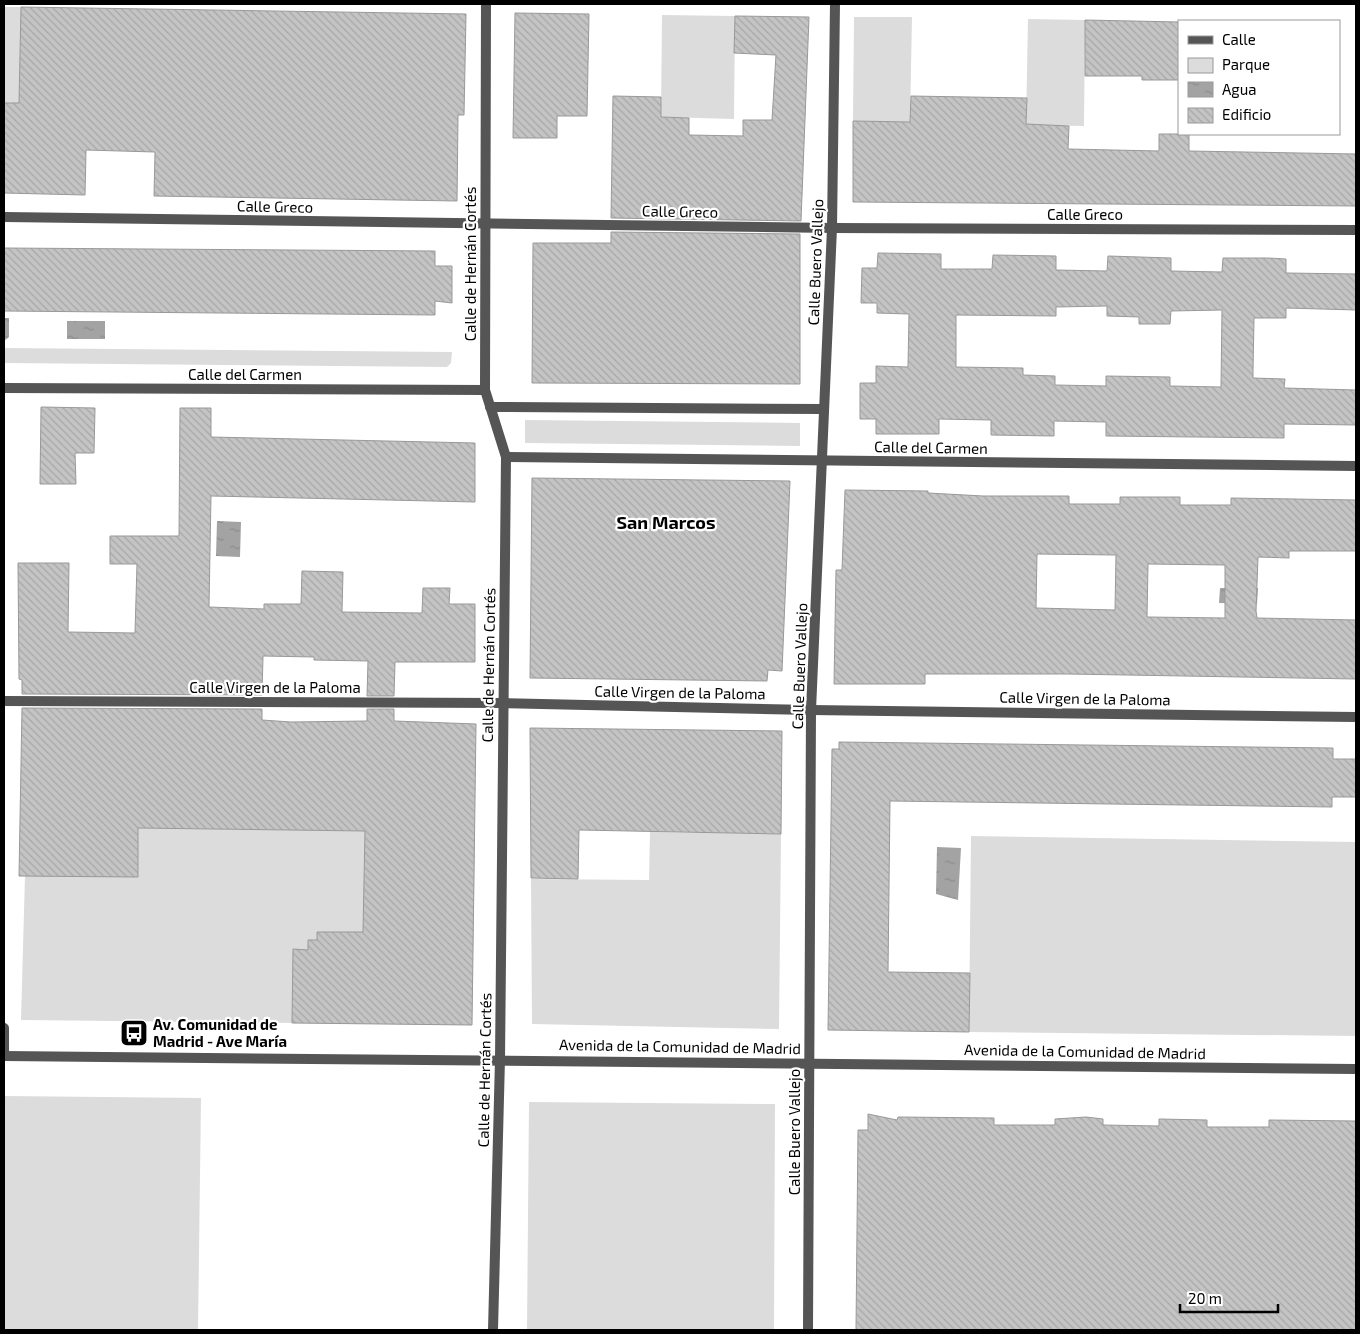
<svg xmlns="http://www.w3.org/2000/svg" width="1360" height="1334" font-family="'Exo 2',sans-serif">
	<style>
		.green { fill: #dcdcdc }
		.water { fill: url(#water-ripples) }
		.building { fill: url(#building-back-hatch); stroke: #999; fill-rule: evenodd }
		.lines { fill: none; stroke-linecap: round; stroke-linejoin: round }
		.street { stroke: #555; stroke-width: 10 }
		.labels { text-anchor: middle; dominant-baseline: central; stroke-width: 4.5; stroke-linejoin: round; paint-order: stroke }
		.street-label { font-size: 15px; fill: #000; stroke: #fff }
		.poi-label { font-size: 15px; font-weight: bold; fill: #000; stroke: #fff; text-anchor: start }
		.quarter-label { font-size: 18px; font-weight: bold; fill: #000; stroke: #fff }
	</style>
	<defs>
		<pattern id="water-ripples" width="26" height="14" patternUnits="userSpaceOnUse" patternTransform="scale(1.25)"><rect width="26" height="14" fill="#a3a3a3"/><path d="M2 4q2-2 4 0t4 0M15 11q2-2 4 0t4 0" fill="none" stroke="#8b8b8b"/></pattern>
		<pattern id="building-back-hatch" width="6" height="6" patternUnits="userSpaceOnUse" patternTransform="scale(1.25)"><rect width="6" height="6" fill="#c4c4c4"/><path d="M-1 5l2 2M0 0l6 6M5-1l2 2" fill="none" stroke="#a7a7a7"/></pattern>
	</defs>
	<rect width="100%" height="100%" fill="#fff"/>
	<g class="green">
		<path d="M4 7H21L20 103H4Z"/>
		<path d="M662 15 735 16 734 119 661 117Z"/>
		<path d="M854 17H912L910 122 853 121Z"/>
		<path d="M1028 19 1085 20 1084 126 1026 125Z"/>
		<path d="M4 348 452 352 451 363 447 367 4 363Z"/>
		<path d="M525 420 800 423V446L525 443Z"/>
		<path d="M138 828 475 832 472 1025 21 1020 25 876Z"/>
		<path d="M650 832 781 834 779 1029 532 1024 531 879 649 880Z"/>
		<path d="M971 836 1356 842V1036L969 1032Z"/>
		<path d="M4 1096 201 1098 198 1330H4Z"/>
		<path d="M529 1102 775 1104 774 1330H527Z"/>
	</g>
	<g class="water">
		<path d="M4 318H9V337L4 341Z"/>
		<rect x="67" y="321" width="38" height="18"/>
		<path d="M217 521 241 522 240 557 216 556Z"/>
		<path d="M1220 588H1258L1257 604 1219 603Z"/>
		<path d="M937 847 961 848 958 900 936 894Z"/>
	</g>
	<g class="building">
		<path d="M21 7 466 14 464 115H458L457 201 154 196 155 152 86 150 85 195 4 193V103H19Z"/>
		<path d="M515 13 589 14 587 116H557V138H513Z"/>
		<path d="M735 16 809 17 801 221 611 218 613 96 661 97V117L689 118V135L743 136V120H772L776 55 734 53Z"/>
		<path d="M1085 20 1179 22V80H1142V76H1085Z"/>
		<path d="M911 96 1027 98 1026 124 1069 126 1068 149 1159 151V134H1189V151L1356 154V206L853 202V121L910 122Z"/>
		<path d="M611 232 800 234V384L532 383 533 243H611Z"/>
		<path d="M4 248 435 251V266H452V303L435 301V315L4 311Z"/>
		<path d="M878 253 941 254V269H992L993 255 1056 256V270L1107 271 1108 256 1171 258V271L1222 272 1223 258H1268L1286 259V273L1356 274V310L1286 308V318H1254L1253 371V378L1285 379 1284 388 1356 390V425L1284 424V438L1106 436V422L1054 421V436L991 435V420L939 419V434H876V419H860V383H876V366L908 367 909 314 877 313V303H861L862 268H877ZM1107 306V316L1139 317V324H1170L1171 311 1222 310 1221 387 1170 386V377L1106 376V386L1055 385V376L1023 375V368L956 367V315L1056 316V307Z"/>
		<path d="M41 407 95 408 94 453H75L76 484H40Z"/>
		<path d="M180 408H211V437L475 443V502L211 496 209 607 264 609V604H301L302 571 343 572 342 612 422 613 423 588H450L449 604H475V662H395L394 696H367L368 661 314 660V657L263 656 262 695 22 694V680L19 679 18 563H69L68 632 135 633 137 564H110V536H179Z"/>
		<path d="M532 478 790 481 782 671 768 670 767 681 530 678Z"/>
		<path d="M845 490 928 491V493L983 496H1069V504H1120V497H1180V505H1231V498L1356 500V551H1289V558L1258 557 1256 611 1257 618 1356 620V679L1068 674H925V684H834L836 570H842ZM1037 554 1116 555 1115 610 1036 608ZM1148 564 1225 565V618L1147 617Z"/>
		<path d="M22 708 262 709V720L291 722 367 721V709H394V721L476 724 472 1025 292 1023 293 949 308 950V940H317V932H363L365 831 138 828V877L19 876Z"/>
		<path d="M530 728 782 731 781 834 579 830 578 879 531 878Z"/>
		<path d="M839 742 1333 748V759H1356V797H1332V807L890 801 888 972 970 973 969 1032 828 1030 832 749H839Z"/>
		<path d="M868 1114 897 1120 898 1117 994 1118V1125H1055V1119L1086 1117 1103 1119V1125L1159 1126V1119L1207 1120V1127H1269V1120L1356 1121V1330H856L858 1130H868Z"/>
	</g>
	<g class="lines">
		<g class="street">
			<path d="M486 4 485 390 506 457 500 1059 493 1330"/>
			<path d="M4 217 832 228 1356 230"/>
			<path d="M4 388 485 390"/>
			<path d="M490 407 824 409"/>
			<path d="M506 457 1356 466"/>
			<path d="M4 701 502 703 811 710 1356 717"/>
			<path d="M4 1028V1056"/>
			<path d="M4 1056 1356 1069"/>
			<path d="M808 1330 811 710 832 228 835 4"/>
		</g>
	</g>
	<defs>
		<symbol id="bus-square" viewBox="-11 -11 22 22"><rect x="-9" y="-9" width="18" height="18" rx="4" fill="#000" stroke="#fff"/><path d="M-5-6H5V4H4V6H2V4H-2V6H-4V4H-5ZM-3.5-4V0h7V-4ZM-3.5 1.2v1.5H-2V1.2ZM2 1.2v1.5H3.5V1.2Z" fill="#fff"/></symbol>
	</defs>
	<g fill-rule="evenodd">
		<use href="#bus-square" x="118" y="1017" width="32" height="32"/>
	</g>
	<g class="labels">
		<g class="street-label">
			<text transform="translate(275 206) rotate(1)">Calle Greco</text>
			<text transform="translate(680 211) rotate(1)">Calle Greco</text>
			<text x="1085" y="214">Calle Greco</text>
			<text transform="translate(815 262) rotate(-88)">Calle Buero Vallejo</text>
			<text transform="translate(470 264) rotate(-90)">Calle de Hernán Cortés</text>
			<text x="245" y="374">Calle del Carmen</text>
			<text transform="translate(931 447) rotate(1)">Calle del Carmen</text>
			<text transform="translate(488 665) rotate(-89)">Calle de Hernán Cortés</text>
			<text transform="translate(799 666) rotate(-88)">Calle Buero Vallejo</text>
			<text x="275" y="687">Calle Virgen de la Paloma</text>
			<text transform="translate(680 692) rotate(1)">Calle Virgen de la Paloma</text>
			<text transform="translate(1085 698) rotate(1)">Calle Virgen de la Paloma</text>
			<text transform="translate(680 1046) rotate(1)">Avenida de la Comunidad de Madrid</text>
			<text transform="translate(1085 1051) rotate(1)">Avenida de la Comunidad de Madrid</text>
			<text transform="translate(484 1070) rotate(-89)">Calle de Hernán Cortés</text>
			<text transform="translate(794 1132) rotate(-90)">Calle Buero Vallejo</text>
		</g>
		<g class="poi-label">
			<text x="153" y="1024">Av. Comunidad de<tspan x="153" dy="17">Madrid - Ave María</tspan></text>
		</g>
		<g class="quarter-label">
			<text x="666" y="522">San Marcos</text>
		</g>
	</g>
	<rect width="1360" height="1334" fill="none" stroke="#000000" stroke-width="10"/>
	<rect x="1178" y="20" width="162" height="115" fill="#ffffff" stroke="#999999"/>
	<rect x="1188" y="36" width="25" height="8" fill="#555555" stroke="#999999"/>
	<text x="1222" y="45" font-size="15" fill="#000000">Calle</text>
	<rect x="1188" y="58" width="25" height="15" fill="#dcdcdc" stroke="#999999"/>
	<text x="1222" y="70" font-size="15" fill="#000000">Parque</text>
	<rect x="1188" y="82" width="25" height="15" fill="url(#water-ripples)" stroke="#999999"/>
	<text x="1222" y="95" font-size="15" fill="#000000">Agua</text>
	<rect x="1188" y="108" width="25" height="15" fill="url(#building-back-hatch)" stroke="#999999"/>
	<text x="1222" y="120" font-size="15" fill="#000000">Edificio</text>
	<path d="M1180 1304v8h98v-8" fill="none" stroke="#000000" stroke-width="2.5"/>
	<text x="1188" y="1304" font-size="15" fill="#000000" stroke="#ffffff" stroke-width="4" paint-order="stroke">20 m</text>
</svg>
